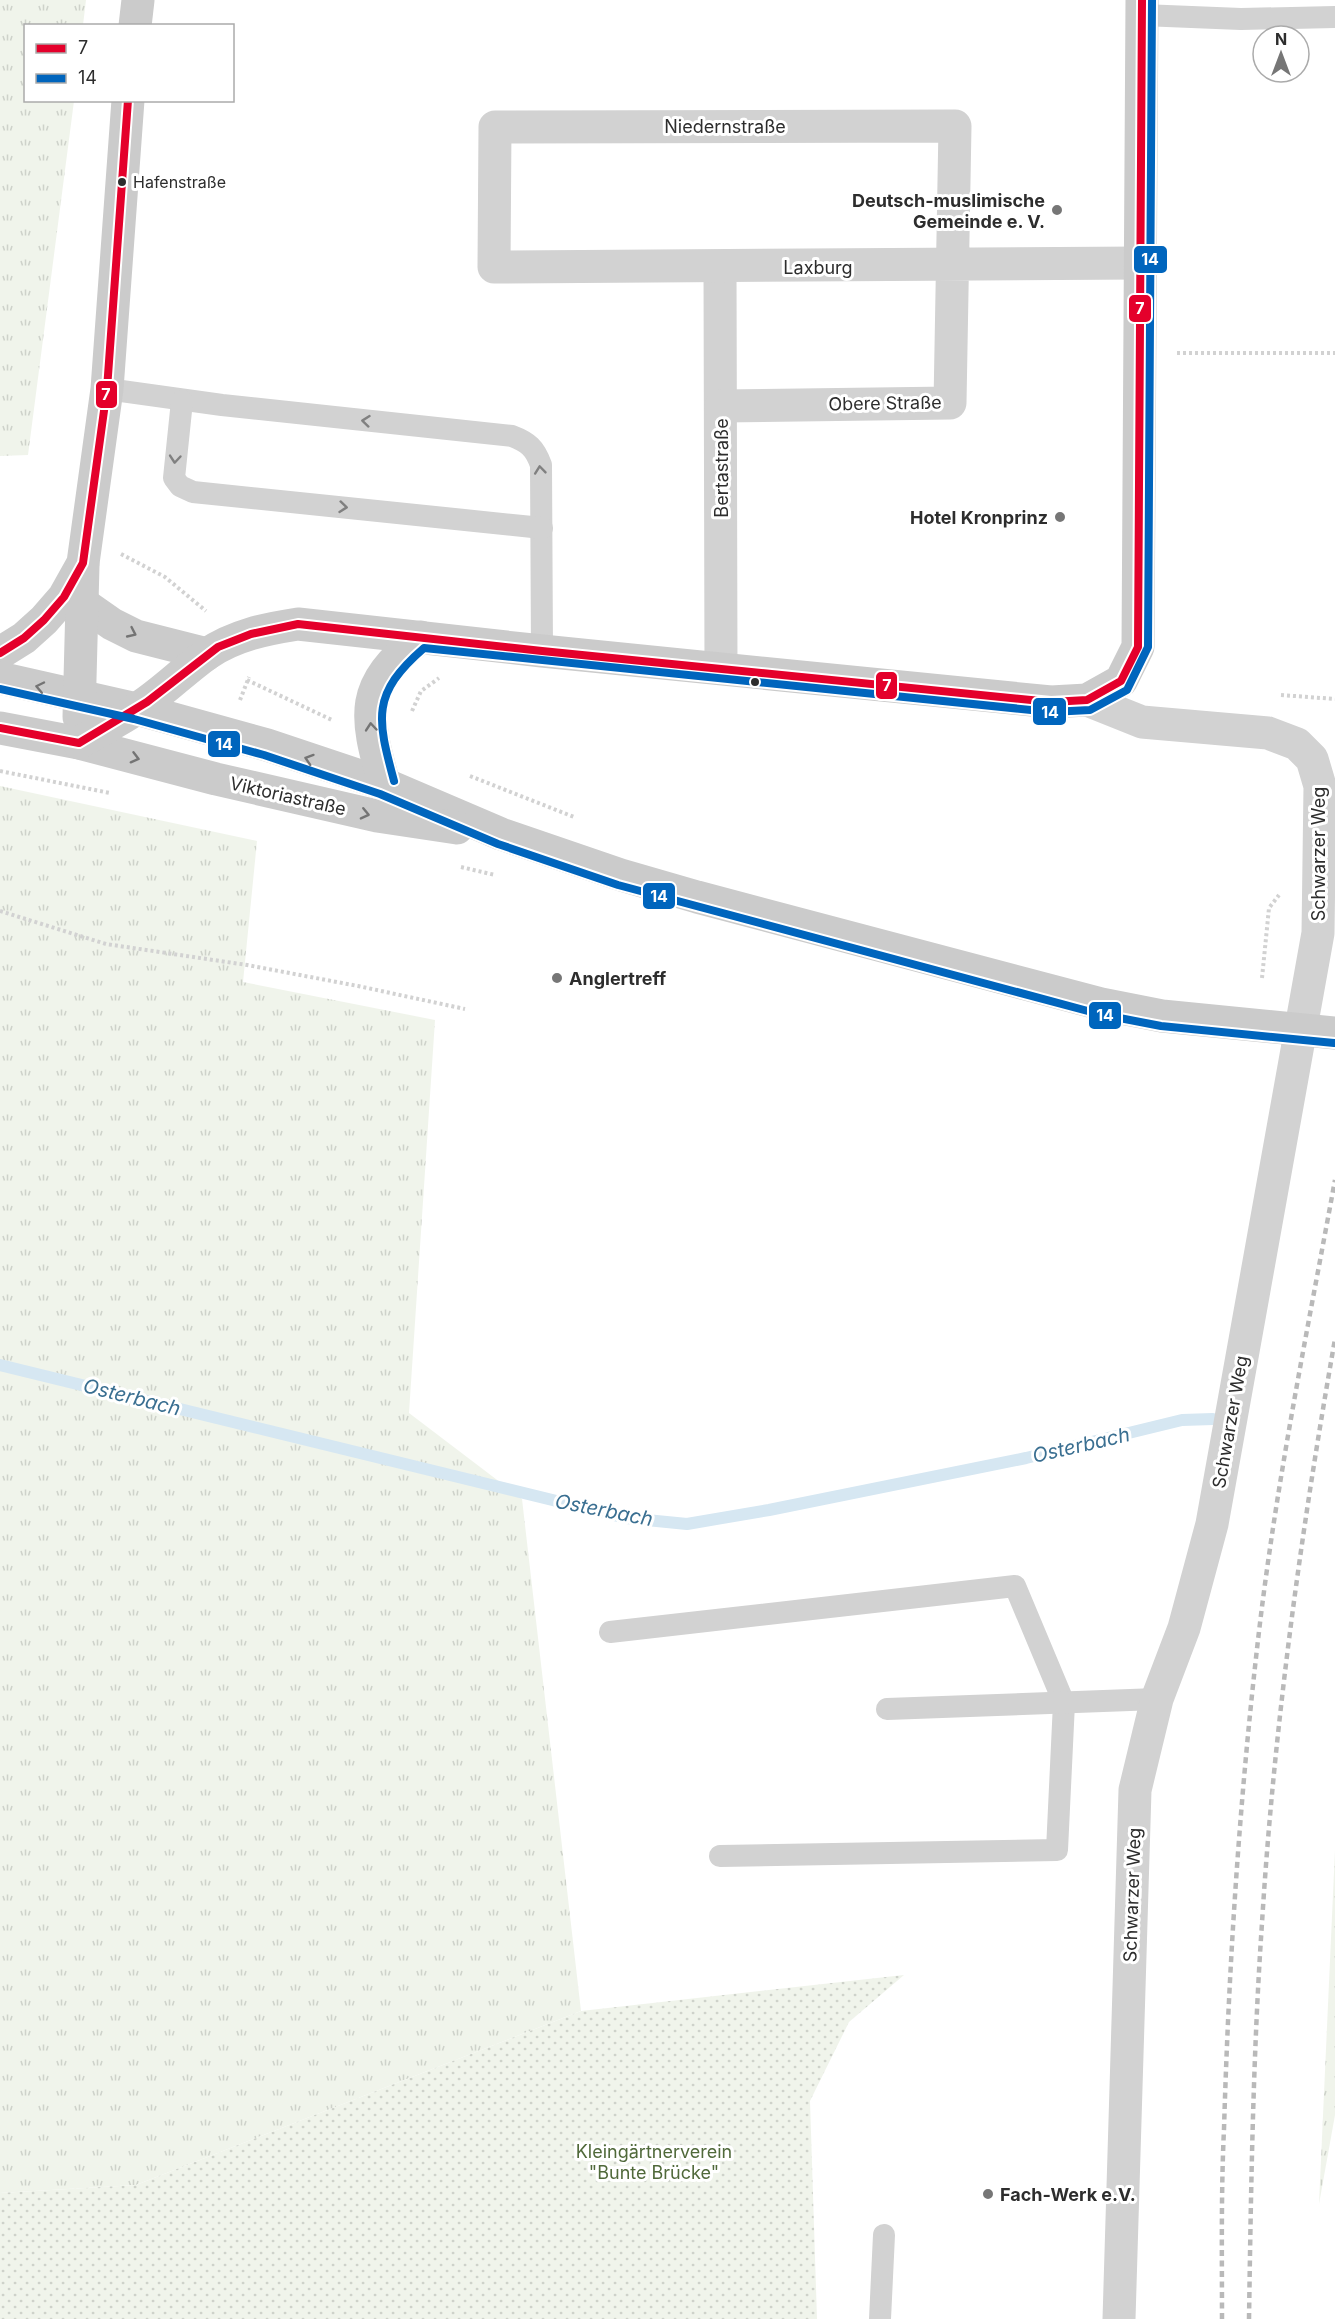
<svg xmlns="http://www.w3.org/2000/svg" width="1335" height="2319" font-family="Inter,sans-serif">
	<style>
		.grass { fill: url(#grass-tufts) }
		.garden { fill: url(#garden-dots) }
		.lines { fill: none; stroke-linecap: round; stroke-linejoin: round }
		.stream { stroke: #d6e7f2; stroke-width: 12 }
		.path { stroke: #d2d2d2; stroke-width: 4; stroke-dasharray: 3 3; stroke-linecap: butt }
		.lane { stroke: #d2d2d2; stroke-width: 22 }
		.street { stroke: #d2d2d2; stroke-width: 33 }
		.secondary { stroke: #cbcbcb; stroke-width: 33 }
		.rail { stroke: #b9b9b9; stroke-width: 4.5; stroke-dasharray: 6 4.5; stroke-linecap: butt }
		.bus-1-casing { stroke: #fff; stroke-width: 12 }
		.bus-2-casing { stroke: #fff; stroke-width: 12 }
		.bus-1 { stroke: #e4002b; stroke-width: 8 }
		.bus-2 { stroke: #0065bd; stroke-width: 8 }
		.oneway { stroke: #808080 }
		.oneway2 { stroke: #747474 }
		.bus-dot { fill: #2d2d2d; stroke: #fff; stroke-width: 2 }
		.poi-dot { fill: #767676; stroke: #fff; stroke-width: 2 }
		.labels { text-anchor: middle; dominant-baseline: central; stroke-width: 6; stroke-linejoin: round; paint-order: stroke }
		.bus-label { font-size: 16px; fill: #2d2d2d; stroke: #fff; text-anchor: start }
		.street-label { font-size: 18px; fill: #2d2d2d; stroke: #fff }
		.poi-label { font-size: 18px; font-weight: bold; fill: #2d2d2d; stroke: #fff; text-anchor: end }
		.park-label { font-size: 18px; fill: #50693a; stroke: #fff }
		.water-label { font-size: 20px; font-style: italic; fill: #3a6f91; stroke: #fff }
		.line-badge { stroke: #fff; stroke-width: 2 }
		.badge-label { font-size: 16px; text-anchor: middle; font-weight: bold; fill: #fff }
	</style>
	<defs>
		<pattern id="grass-tufts" width="24" height="20" patternUnits="userSpaceOnUse" patternTransform="scale(1.5)"><rect width="24" height="20" fill="#f0f4eb"/><path d="M3 7l-1-3M5 7V3M7 7l1-3M15 17l-1-3M17 17v-4M19 17l1-3" fill="none" stroke="#ced2ca"/></pattern>
		<pattern id="garden-dots" width="8" height="8" patternUnits="userSpaceOnUse" patternTransform="scale(1.5)"><rect width="8" height="8" fill="#f0f4eb"/><path d="M2 2h.1M6 6h.1" fill="none" stroke="#ced2ca" stroke-width="1.8" stroke-linecap="round"/></pattern>
	</defs>
	<rect width="100%" height="100%" fill="#fff"/>
	<g class="grass">
		<path d="M0 0H86L83 25 26 26V100L74 101 28 455 0 456Z"/>
		<path d="M0 786 257 841 243 982 435 1020 409 1413 522 1499 581 2011 136 2185 0 2193Z"/>
		<path d="M1335 1850V2115L1319 2204Z"/>
	</g>
	<path class="garden" d="M904 1975 849 2022 810 2101 817 2319H0V2193L136 2185 581 2011Z"/>
	<g class="lines">
		<path class="stream" d="M0 1365 626 1518 687 1524 769 1510 1026 1458 1182 1420 1213 1419"/>
		<g class="path">
			<path d="M1177 353H1335"/>
			<path d="M121 554 165 577 206 611"/>
			<path d="M247 680 332 720"/>
			<path d="M1281 695 1335 699"/>
			<path d="M240 700 249 677"/>
			<path d="M412 711 421 691 439 678"/>
			<path d="M0 771 110 793"/>
			<path d="M470 776 574 817"/>
			<path d="M461 867 495 875"/>
			<path d="M0 911 106 944 247 965 358 986 465 1009"/>
			<path d="M1262 978 1269 908 1279 895"/>
		</g>
		<g class="lane">
			<path d="M1142 15 1241 19 1335 17"/>
			<path d="M107 389 222 405 512 436C528 442 535 448 541 465L542 651"/>
			<path d="M182 401 174 478 180 486 193 492 542 528"/>
			<path d="M610 1632 1015 1586 1064 1703 1057 1850 720 1856"/>
			<path d="M887 1709 1157 1699"/>
			<path d="M880 2319 884 2235"/>
		</g>
		<g class="street">
			<path d="M720 267 721 668"/>
			<path d="M721 406 950 403 955 126 495 127 494 267 1141 263"/>
			<path d="M1087 700 1142 722 1268 733 1297 744 1312 759 1320 786 1318 933 1212 1524 1184 1628 1157 1699 1135 1790 1119 2319"/>
		</g>
		<g class="secondary">
			<path d="M135 26 138 0"/>
			<path d="M82 603 112 624 136 636 207 654"/>
			<path d="M0 653 24 638 44 620 64 597 83 563 107 389 128 100"/>
			<path d="M0 678 137 709 267 745 384 784 501 834 621 875 697 897 1101 1004 1162 1016 1335 1033"/>
			<path d="M79 717 83 565"/>
			<path d="M0 728 79 743 216 779 377 816 457 828"/>
			<path d="M79 743C98 731 119 721 138 708 163 692 183 671 207 654 235 635 266 629 298 624L542 651 1051 702 1087 700 1121 681 1138 647 1142 0"/>
			<path d="M384 784C365 714 358 686 421 637"/>
		</g>
		<g class="rail">
			<path d="M1222 2319C1222 2256 1221 2192 1224 2129 1229 1960 1240 1791 1260 1623 1278 1474 1308 1327 1335 1180"/>
			<path d="M1249 2319C1251 2187 1253 2055 1262 1923 1274 1727 1301 1532 1335 1339"/>
		</g>
		<defs>
			<g id="bus-1">
				<path d="M0 653 24 638 44 620 64 597 83 563 107 389 128 100"/>
				<path d="M0 728 79 743 147 702 218 647 251 634 298 624 542 651 1051 702 1087 700 1121 681 1138 647 1142 0"/>
			</g>
			<g id="bus-2">
				<path d="M0 689 134 719 264 755 380 794 498 844 618 885 1099 1014 1161 1026 1334 1043"/>
				<path d="M394 781C377 718 371 694 424 648L1051 712 1090 710 1127 690 1148 647 1152 0"/>
			</g>
		</defs>
		<use href="#bus-1" class="bus-1-casing"/>
		<use href="#bus-2" class="bus-2-casing"/>
		<use href="#bus-1" class="bus-1"/>
		<use href="#bus-2" class="bus-2"/>
	</g>
	<defs><path id="oneway-chevron" d="M-2-3.5L2.5 0L-2 3.5" fill="none" stroke-width="1.6" stroke-linecap="round" stroke-linejoin="round" transform="scale(1.5)"/></defs>
	<g class="oneway">
		<use href="#oneway-chevron" transform="translate(366 421) rotate(-174)"/>
		<use href="#oneway-chevron" transform="translate(175 459) rotate(95)"/>
		<use href="#oneway-chevron" transform="translate(540 470) rotate(-96)"/>
		<use href="#oneway-chevron" transform="translate(343 507) rotate(6)"/>
	</g>
	<g class="oneway2">
		<use href="#oneway-chevron" transform="translate(132 633) rotate(25)"/>
		<use href="#oneway-chevron" transform="translate(40 687) rotate(-168)"/>
		<use href="#oneway-chevron" transform="translate(371 727) rotate(-95)"/>
		<use href="#oneway-chevron" transform="translate(135 758) rotate(15)"/>
		<use href="#oneway-chevron" transform="translate(309 759) rotate(-162)"/>
		<use href="#oneway-chevron" transform="translate(365 814) rotate(13)"/>
	</g>
	<g class="bus-dot">
		<circle cx="122" cy="182" r="5"/>
		<circle cx="755" cy="682" r="5"/>
	</g>
	<g class="poi-dot">
		<circle cx="1057" cy="210" r="6"/>
		<circle cx="1060" cy="517" r="6"/>
		<circle cx="557" cy="978" r="6"/>
		<circle cx="988" cy="2194" r="6"/>
	</g>
	<g class="labels">
		<g class="bus-label">
			<text x="133" y="182">Hafenstraße</text>
		</g>
		<g class="street-label">
			<text x="725" y="126">Niedernstraße</text>
			<text x="818" y="267">Laxburg</text>
			<text transform="translate(885 403) rotate(-1)">Obere Straße</text>
			<text transform="translate(721 468) rotate(-90)">Bertastraße</text>
			<text transform="translate(288 796) rotate(13)">Viktoriastraße</text>
			<text transform="translate(1318 854) rotate(-90)">Schwarzer Weg</text>
			<text transform="translate(1230 1422) rotate(-80)">Schwarzer Weg</text>
			<text transform="translate(1132 1895) rotate(-88)">Schwarzer Weg</text>
		</g>
		<g class="poi-label">
			<text x="1045" y="200">Deutsch-muslimische<tspan x="1045" dy="21">Gemeinde e. V.</tspan></text>
			<text x="1048" y="517">Hotel Kronprinz</text>
			<text x="569" y="978" text-anchor="start">Anglertreff</text>
			<text x="1000" y="2194" text-anchor="start">Fach-Werk e.V.</text>
		</g>
		<g class="park-label">
			<text x="654" y="2151">Kleingärtnerverein<tspan x="654" dy="21">"Bunte Brücke"</tspan></text>
		</g>
		<g class="water-label">
			<text transform="translate(132 1397) rotate(14)">Osterbach</text>
			<text transform="translate(1081 1445) rotate(-13)">Osterbach</text>
			<text transform="translate(604 1510) rotate(11)">Osterbach</text>
		</g>
	</g>
	<g class="line-badge">
		<rect x="1133" y="245" width="35" height="29" rx="6" fill="#0065bd"/>
		<rect x="1128" y="294" width="24" height="29" rx="6" fill="#e4002b"/>
		<rect x="95" y="380" width="23" height="29" rx="6" fill="#e4002b"/>
		<rect x="875" y="671" width="23" height="29" rx="6" fill="#e4002b"/>
		<rect x="1032" y="697" width="35" height="29" rx="6" fill="#0065bd"/>
		<rect x="207" y="730" width="34" height="28" rx="6" fill="#0065bd"/>
		<rect x="642" y="882" width="34" height="28" rx="6" fill="#0065bd"/>
		<rect x="1088" y="1001" width="34" height="29" rx="6" fill="#0065bd"/>
	</g>
	<g class="badge-label">
		<text x="1150" y="265">14</text>
		<text x="1140" y="314">7</text>
		<text x="106" y="400">7</text>
		<text x="887" y="691">7</text>
		<text x="1050" y="718">14</text>
		<text x="224" y="750">14</text>
		<text x="659" y="902">14</text>
		<text x="1105" y="1021">14</text>
	</g>
	<rect x="24" y="24" width="210" height="78" fill="#ffffff" stroke="#ababab" stroke-width="1.5"/>
	<rect x="36" y="44" width="30" height="9" fill="#e4002b" stroke="#ababab" stroke-width="1.5"/>
	<text x="78" y="54" font-size="18" fill="#2d2d2d">7</text>
	<rect x="36" y="74" width="30" height="9" fill="#0065bd" stroke="#ababab" stroke-width="1.5"/>
	<text x="78" y="84" font-size="18" fill="#2d2d2d">14</text>
	<g transform="translate(1281 54)"><circle r="28" fill="#ffffff" stroke="#ababab" stroke-width="1.5"/>
	<path d="M0-4.5L10 22L0 15L-10 22Z" fill="#767676"/>
	<text y="-9" font-size="16" font-weight="bold" text-anchor="middle" fill="#2d2d2d">N</text>
	</g>
</svg>
